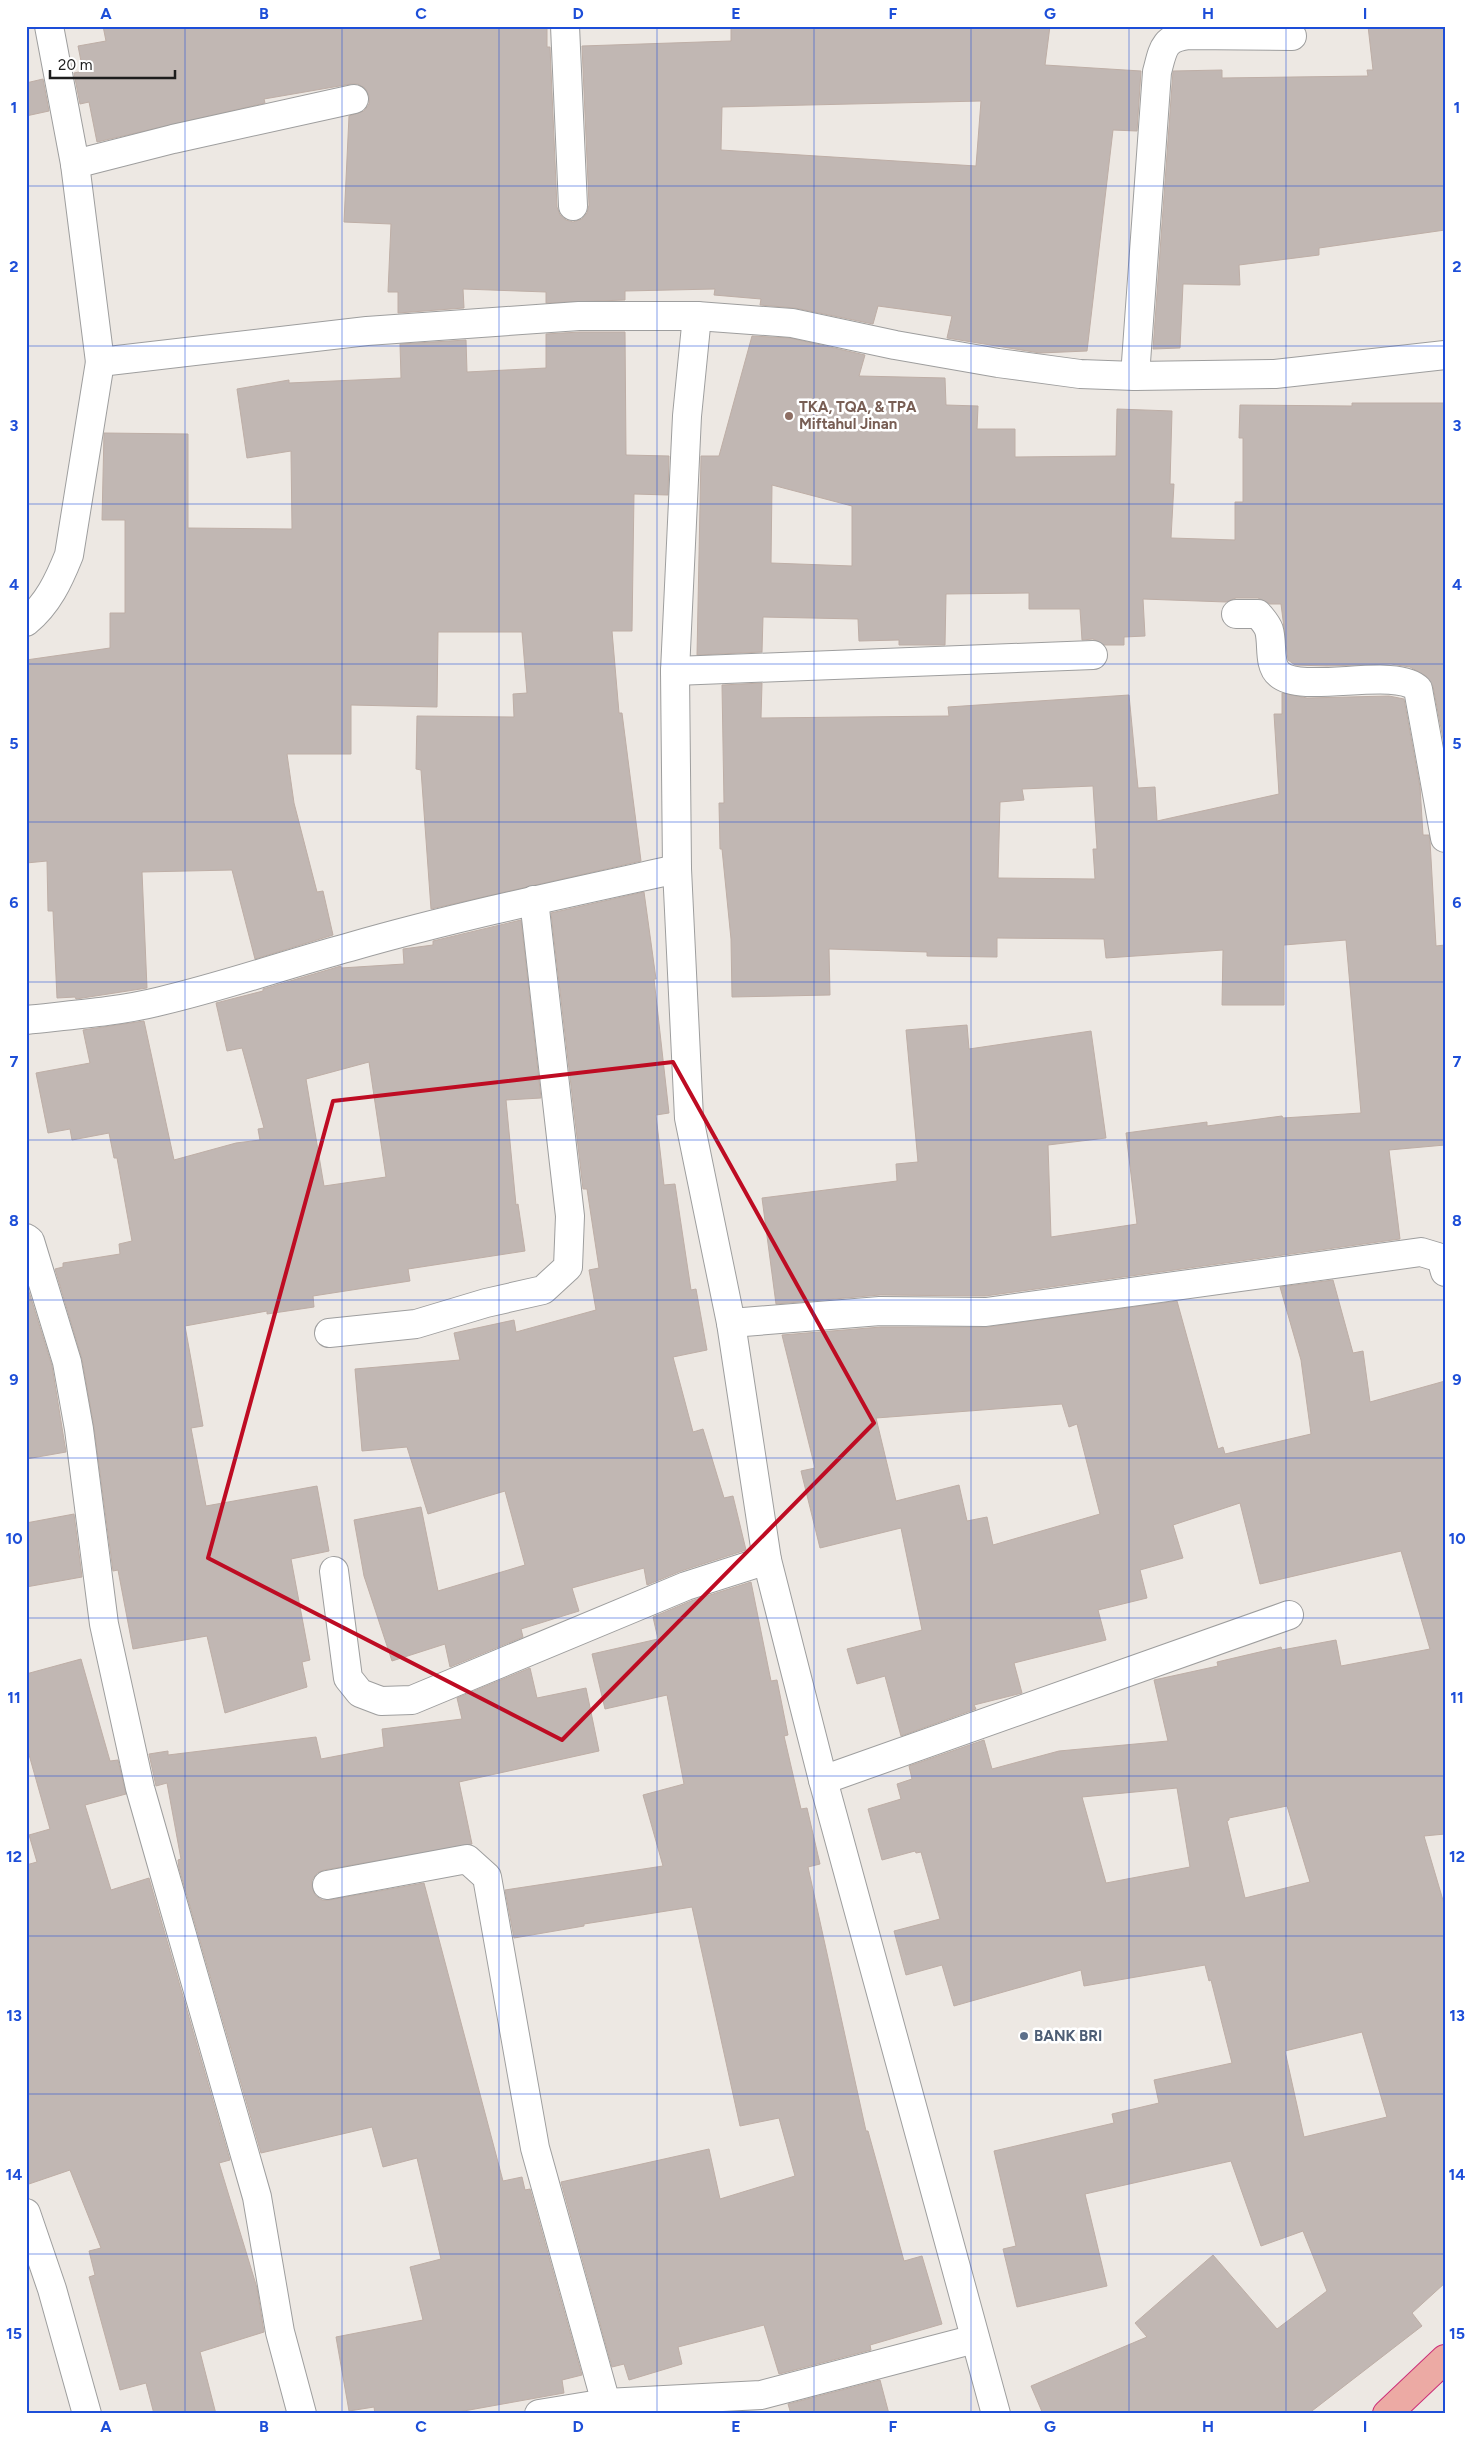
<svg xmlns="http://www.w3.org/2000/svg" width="1471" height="2440" font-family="Figtree,sans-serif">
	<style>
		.building { fill: #c1b7b3; stroke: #beaea6; fill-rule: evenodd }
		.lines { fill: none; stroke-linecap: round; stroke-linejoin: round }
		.minor-casing { stroke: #9e9e9e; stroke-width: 30 }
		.tertiary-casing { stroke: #9e9e9e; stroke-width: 30 }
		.trunk-casing { stroke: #cd2e79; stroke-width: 30 }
		.minor { stroke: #fff; stroke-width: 28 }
		.tertiary { stroke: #fff; stroke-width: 28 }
		.trunk { stroke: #ecaaa4; stroke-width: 28 }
		.marked { fill: none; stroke: #be0c23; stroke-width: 4; stroke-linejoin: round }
		.grid { fill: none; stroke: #1d4ed8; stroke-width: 1; stroke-opacity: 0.55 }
		.education-dot { fill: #8d6e63; stroke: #fff; stroke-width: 2 }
		.service-dot { fill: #5c6f8a; stroke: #fff; stroke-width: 2 }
		.labels { text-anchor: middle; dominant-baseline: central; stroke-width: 5; stroke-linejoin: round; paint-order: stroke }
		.education-label { font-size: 15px; font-weight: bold; fill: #785e54; stroke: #fff; text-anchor: start }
		.service-label { font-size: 15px; font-weight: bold; fill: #4e5e75; stroke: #fff; text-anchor: start }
		.neatline { fill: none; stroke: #1d4ed8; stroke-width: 2 }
		.grid-label { font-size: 16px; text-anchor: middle; font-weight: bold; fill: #1d4ed8 }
	</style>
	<rect width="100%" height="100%" fill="#ede8e3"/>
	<g class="building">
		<path d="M103 26H547V47H550L557 207 560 215 566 220 573 222 582 219 587 213 589 205 582 46 731 41V26H1050L1045 65 1141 71 1137 131 1113 130 1087 351 1040 353 947 338 952 316 878 306 873 324 795 308 760 305 761 299 714 295 715 289 625 291V300L546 303V292L463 289 464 308 398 313V292H388L391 224 344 222 349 116 364 111 369 104V96L365 88 358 84H351L264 99 265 103 97 142 89 102 80 104 74 73 83 71 78 46 106 41ZM981 101 976 166 721 150 722 107Z"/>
		<path d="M1368 26H1445V230L1319 248V255L1239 265 1240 285 1183 284 1180 348 1153 349 1173 71 1222 70V78L1368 76 1367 70H1373Z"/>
		<path d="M43 79 49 111 26 116V83Z"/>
		<path d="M580 332H625L626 455 669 456 668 495 634 494 632 631H612L619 713H622L641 861 431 909 421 770 416 769 417 716 514 717 513 694 527 693 522 632H438L437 707 351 705V754H287L294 803 317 892 323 891 333 935 255 959 232 870 142 872 147 988 76 999 75 997 57 998 53 911H48L47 861 26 863V660L110 648V613H125V520H102L104 433 188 434V528L292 529 291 451 247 458 237 389 289 380V383L401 378 400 344 466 340 467 372 546 368V334Z"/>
		<path d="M752 336 790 338 865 355 859 376 945 378 946 405 978 406 977 429H1015V457L1116 456 1117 409 1172 411 1170 484H1174L1171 538 1235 540V502H1243V438H1239L1240 405 1352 406V403H1445V749L1433 686 1426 676 1410 667 1391 664 1327 666 1295 665 1288 660 1281 604H1270L1258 598H1236L1226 602 1143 599 1145 636 1124 637V645H1104L1093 639 1082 640 1080 609H1029V593L946 594 945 645H899V640L859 641 858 619 763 617 762 652 697 655 701 456H719ZM772 485 852 506V566L771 563Z"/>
		<path d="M762 683 761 718 949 716 948 707 1129 695 1138 788 1155 787 1157 821 1279 794 1274 714H1282V693L1307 698 1389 696 1404 699 1420 787 1423 835H1429L1430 841 1436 946 1445 945V1145L1389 1150 1400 1239 985 1296 880 1295 776 1304 762 1198 897 1181 896 1164 918 1162 906 1030 967 1025 969 1049 1091 1031 1106 1138 1048 1145 1051 1237 1137 1224 1126 1133 1207 1122V1126L1282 1116 1283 1118 1361 1113 1346 940 1284 945V1005H1222L1223 950 1106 958 1104 939 997 938V957L927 956V952L829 949 830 995 732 997 731 939 722 849H720L719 803H724L722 685ZM1093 786 1097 849H1093L1095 879 998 878 1000 802 1024 800 1022 789Z"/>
		<path d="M644 892 656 979H654L669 1113 656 1115 664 1185 675 1184 691 1290 696 1289 707 1350 673 1357 693 1432 703 1429 724 1498 733 1496 746 1550 681 1571 647 1585 644 1568 572 1588 579 1611 521 1629 523 1637 450 1667 445 1644 392 1661 364 1576 354 1520 421 1507 438 1591 525 1565 505 1491 428 1514 407 1447 362 1451 355 1369 460 1360 454 1333 514 1320 516 1332 596 1310 589 1270 599 1268 587 1189H583L551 913Z"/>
		<path d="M521 920 541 1098 506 1100 516 1205 518 1204 525 1251 408 1269 410 1281 313 1296 314 1307 267 1314V1311L185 1326 203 1426 191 1428 206 1506 317 1486 329 1551 291 1559 310 1660 302 1662 307 1687 225 1713 207 1636 133 1649 118 1570 113 1571 94 1427 82 1359 55 1269 63 1267V1263L120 1254 119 1244 132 1241 117 1158H114L109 1133 72 1140 70 1129 48 1133 36 1073 90 1063 83 1030 144 1021 174 1160 236 1143 260 1140 258 1129 264 1128 242 1048 227 1051 216 1003 263 991V989L341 966V968L404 964 403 949 433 945V941ZM369 1062 386 1177 324 1186 306 1079Z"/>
		<path d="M1333 1280 1353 1353 1363 1351 1370 1402 1445 1381V1834L1424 1836 1445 1907V2283L1412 2313 1422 2326 1308 2414H1043L1031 2386 1147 2337 1135 2323 1213 2255 1277 2329 1327 2291 1303 2231 1261 2246 1231 2161 1085 2194 1107 2286 1017 2307 1003 2249 1016 2246 994 2151 1114 2123 1112 2114 1159 2103 1154 2080 1232 2063 1211 1980 1209 1981 1205 1965 1084 1986 1081 1970 954 2006 942 1965 906 1975 894 1931 940 1919 921 1852 916 1853 915 1851 882 1860 868 1809 901 1799 897 1784 912 1779 909 1766 984 1740 992 1769 1059 1751 1168 1741 1154 1680 1218 1666 1217 1662 1281 1647 1282 1650 1336 1640 1341 1666 1430 1649 1401 1551 1260 1584 1240 1503 1173 1525 1183 1558 1140 1570 1147 1598 1098 1610 1106 1640 1014 1663 1022 1693 974 1705 976 1709 901 1736 885 1676 857 1684 847 1649 922 1630 901 1528 820 1548 801 1471 815 1468 782 1335 881 1327H988L1177 1301 1218 1449 1223 1447 1225 1454 1311 1434 1301 1360 1280 1287ZM1062 1404 1069 1427 1077 1424 1100 1514 993 1545 987 1517 967 1521 959 1485 896 1501 876 1418ZM1177 1788 1190 1867 1106 1883 1082 1797ZM1287 1806 1310 1882 1245 1898 1227 1821 1229 1820V1818ZM1362 2032 1387 2117 1304 2137 1285 2051Z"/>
		<path d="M26 1282 52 1366 66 1452 26 1459Z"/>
		<path d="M74 1514 82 1577 26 1587V1523Z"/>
		<path d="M751 1582 771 1681 777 1680 788 1735 784 1736 801 1809 807 1808 820 1864 808 1867 866 2131H868L904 2261 922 2256 942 2324 870 2345 871 2350 779 2374 764 2325 678 2347 682 2364 629 2380 624 2364 612 2367 561 2182 709 2149 720 2199 795 2176 779 2118 740 2126 692 1907 584 1924V1926L514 1938 505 1890 663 1866 643 1795 684 1784 667 1695 605 1709 592 1654 658 1639 653 1617 691 1601Z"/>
		<path d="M81 1659 110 1761 118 1760 126 1794 85 1805 111 1890 149 1878 230 2160 219 2163 257 2288 264 2332 200 2352 216 2414H154L146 2383 120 2390 89 2277 95 2275 89 2251 101 2248 70 2170 26 2185V1865L37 1862 29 1835 50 1829 26 1744V1674Z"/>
		<path d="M530 1668 537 1698 586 1688 599 1751 459 1782 472 1844 324 1870 317 1873 312 1880V1887L315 1895 322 1900H329L424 1883 503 2181 522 2177 525 2190 530 2189 582 2375 562 2380 564 2393 447 2414H375L374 2407 349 2411 336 2337 423 2320 410 2267 441 2259 417 2158 383 2167 372 2127 261 2153 179 1868 178 1860 181 1859 167 1783 156 1786 149 1754 168 1751V1755L316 1737 321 1759 384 1747 382 1729 462 1719 457 1698Z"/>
		<path d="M880 2380 889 2414H791L788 2404Z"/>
	</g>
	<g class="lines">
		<defs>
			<g id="minor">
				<path d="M565 26 573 206"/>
				<path d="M75 164 173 139 354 99"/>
				<path d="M697 316 792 323 895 345 998 363 1080 374 1135 376 1275 374 1445 355"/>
				<path d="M1135 376 1157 72C1163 50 1163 38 1188 35L1292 36"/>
				<path d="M1236 614H1258C1262 619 1267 624 1269 630 1273 643 1268 665 1279 674 1302 695 1396 666 1418 689L1445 838"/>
				<path d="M26 622C48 604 59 580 69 555L100 362"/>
				<path d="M675 671 1093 655"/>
				<path d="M26 1020C71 1015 117 1012 161 1001 225 986 287 964 350 947 458 916 568 893 677 869"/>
				<path d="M26 1238 30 1241 67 1362 79 1429 104 1624 140 1788 257 2197 280 2332 302 2414"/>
				<path d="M731 1323 880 1311 986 1312 1421 1252 1441 1258 1445 1272"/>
				<path d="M329 1333 416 1324 486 1303 543 1290 568 1267 570 1216 534 900"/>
				<path d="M334 1571 348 1678 360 1693 381 1701 412 1700 686 1586 767 1560"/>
				<path d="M823 1780 1289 1615"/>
				<path d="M327 1885 467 1859 487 1877 535 2148 606 2403"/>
				<path d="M26 2213 52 2289 87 2414"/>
				<path d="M539 2414 606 2403 761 2395 975 2339"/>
			</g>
			<path id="tertiary" d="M49 26 75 164 100 362 367 331 579 316H697L687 416 675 671 677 869 689 1118 731 1323 767 1560 823 1780 996 2414"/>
			<path id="trunk" d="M1387 2414 1445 2359"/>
		</defs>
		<use href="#minor" class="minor-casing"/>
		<use href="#tertiary" class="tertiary-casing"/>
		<use href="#trunk" class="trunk-casing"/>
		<use href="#minor" class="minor"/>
		<use href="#tertiary" class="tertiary"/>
		<use href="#trunk" class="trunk"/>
	</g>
	<path class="marked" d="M673 1062 874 1423 562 1740 208 1558 333 1101Z"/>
	<path class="grid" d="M185 26V2414M342 26V2414M499 26V2414M657 26V2414M814 26V2414M971 26V2414M1129 26V2414M1286 26V2414M26 186H1445M26 346H1445M26 504H1445M26 664H1445M26 822H1445M26 982H1445M26 1140H1445M26 1300H1445M26 1458H1445M26 1618H1445M26 1776H1445M26 1936H1445M26 2094H1445M26 2254H1445"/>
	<circle class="education-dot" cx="789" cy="416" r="5"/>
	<circle class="service-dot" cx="1024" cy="2036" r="5"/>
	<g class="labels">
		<g class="education-label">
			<text x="799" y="407">TKA, TQA, &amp; TPA<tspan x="799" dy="17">Miftahul Jinan</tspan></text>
		</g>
		<g class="service-label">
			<text x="1034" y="2036">BANK BRI</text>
		</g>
	</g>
	<rect width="1471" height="2440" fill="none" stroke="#ffffff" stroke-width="55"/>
	<path d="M50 70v8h125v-8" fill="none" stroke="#1d1d1d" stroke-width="2.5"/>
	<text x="58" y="70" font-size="15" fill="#1d1d1d" stroke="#ffffff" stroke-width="4" paint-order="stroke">20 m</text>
	<rect x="28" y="28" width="1416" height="2384" class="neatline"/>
	<g class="grid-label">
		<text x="106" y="19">A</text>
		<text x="264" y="19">B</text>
		<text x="421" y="19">C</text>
		<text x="578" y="19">D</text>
		<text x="736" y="19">E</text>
		<text x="893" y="19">F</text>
		<text x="1050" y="19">G</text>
		<text x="1208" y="19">H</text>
		<text x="1365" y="19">I</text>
		<text x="14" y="113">1</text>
		<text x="1457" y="113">1</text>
		<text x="14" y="272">2</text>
		<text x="1457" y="272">2</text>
		<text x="14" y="431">3</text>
		<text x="1457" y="431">3</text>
		<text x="14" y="590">4</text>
		<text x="1457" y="590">4</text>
		<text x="14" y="749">5</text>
		<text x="1457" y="749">5</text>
		<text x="14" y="908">6</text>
		<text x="1457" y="908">6</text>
		<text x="14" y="1067">7</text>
		<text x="1457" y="1067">7</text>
		<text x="14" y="1226">8</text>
		<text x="1457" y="1226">8</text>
		<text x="14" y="1385">9</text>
		<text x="1457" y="1385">9</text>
		<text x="14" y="1544">10</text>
		<text x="1457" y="1544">10</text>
		<text x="14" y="1703">11</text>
		<text x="1457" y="1703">11</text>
		<text x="14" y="1862">12</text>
		<text x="1457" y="1862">12</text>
		<text x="14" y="2021">13</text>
		<text x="1457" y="2021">13</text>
		<text x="14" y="2180">14</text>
		<text x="1457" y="2180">14</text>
		<text x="14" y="2339">15</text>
		<text x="1457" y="2339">15</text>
		<text x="106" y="2432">A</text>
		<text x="264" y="2432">B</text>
		<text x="421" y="2432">C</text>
		<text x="578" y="2432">D</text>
		<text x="736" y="2432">E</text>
		<text x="893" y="2432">F</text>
		<text x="1050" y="2432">G</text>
		<text x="1208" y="2432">H</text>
		<text x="1365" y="2432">I</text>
	</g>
</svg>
